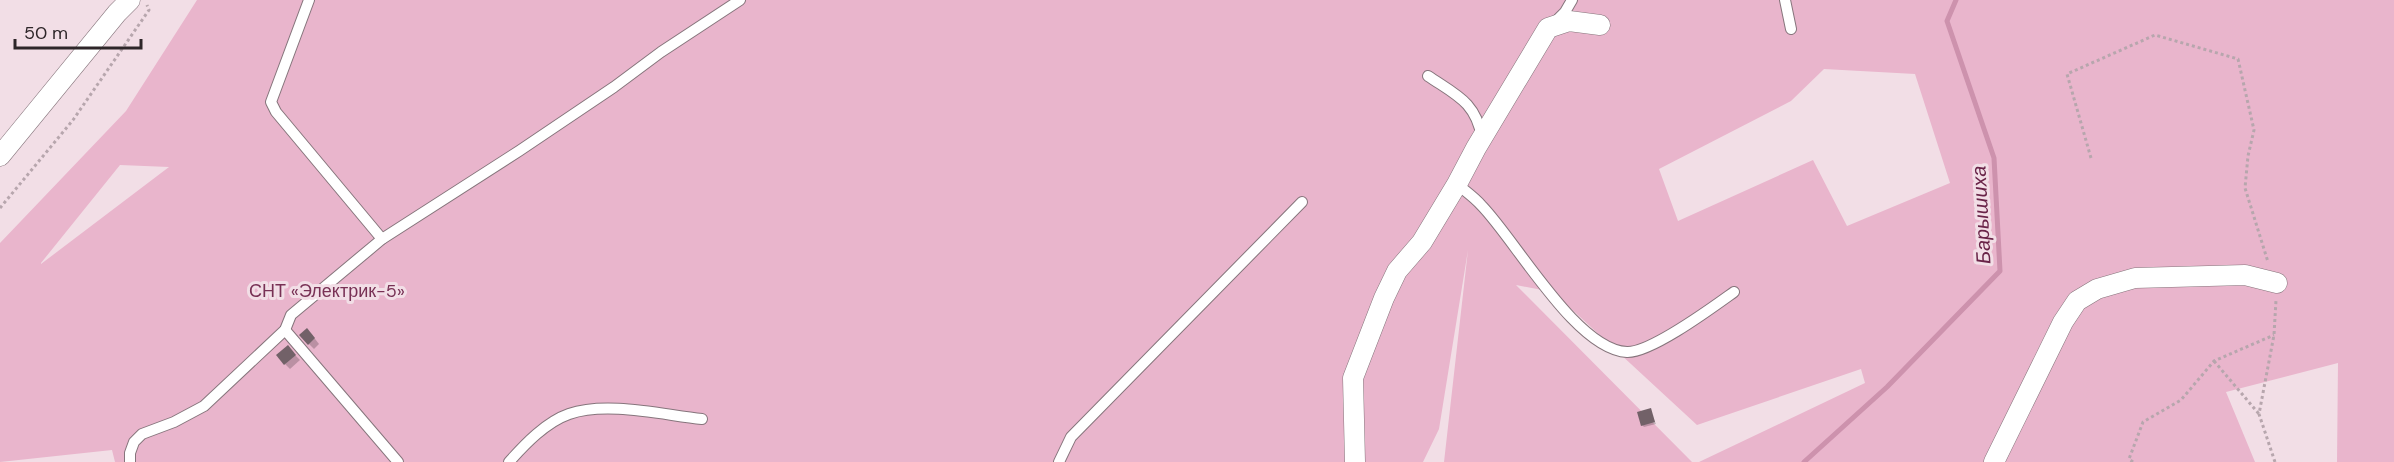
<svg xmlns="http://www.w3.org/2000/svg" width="2394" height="462" font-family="'DM Sans',sans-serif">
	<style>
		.green { fill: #e9b5cc; fill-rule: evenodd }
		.shadow { fill: #0003 }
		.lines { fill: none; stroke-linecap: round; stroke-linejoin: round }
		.stream { stroke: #cd92ad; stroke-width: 5 }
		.building { fill: #726168 }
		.service-casing { stroke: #86757c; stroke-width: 12 }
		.minor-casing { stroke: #86757c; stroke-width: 21 }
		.path { stroke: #b7a6ad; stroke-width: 3; stroke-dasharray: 3 3; stroke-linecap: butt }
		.service { stroke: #fff; stroke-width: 10 }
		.minor { stroke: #fff; stroke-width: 20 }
		.labels { text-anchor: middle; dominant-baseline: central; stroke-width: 6; stroke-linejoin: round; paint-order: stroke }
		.park-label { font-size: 18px; fill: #783155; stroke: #f2dee6 }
		.water-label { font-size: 20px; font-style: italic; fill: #692348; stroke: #f2dee6 }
	</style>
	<rect width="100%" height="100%" fill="#f2dee6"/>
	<path class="green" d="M197 0H2394V462H2337L2338 363 2226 392 2255 462H1699L1865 383 1861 369 1697 425 1553 292 1516 285 1692 462H1444L1468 250 1439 429 1423 462H115L112 450 0 462V243L126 111ZM1824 69 1915 74 1950 183 1847 226 1813 160 1678 221 1659 169 1791 101ZM120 165 169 167 41 264V263Z"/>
	<g class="shadow">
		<path d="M312 335 319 344 314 349 309 344Z"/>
		<path d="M292 352 300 360 290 369 285 364Z"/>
		<path d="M1650 410 1656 424 1644 427 1642 425Z"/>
	</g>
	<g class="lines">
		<path class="stream" d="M1804 462 1887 387 2000 271 1994 158 1947 21 1956 0"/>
	</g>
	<g class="building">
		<path d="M307 328 315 338 308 345 299 335Z"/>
		<path d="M288 345 296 355 284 365 276 355Z"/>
		<path d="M1651 408 1655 422 1641 426 1637 412Z"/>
	</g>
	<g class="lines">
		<defs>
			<g id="service">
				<path d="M309 0 271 102 276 112 382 239"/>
				<path d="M1785 0 1791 29"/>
				<path d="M1555 22 1565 12 1572 0"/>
				<path d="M1428 76C1456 95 1476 102 1482 138"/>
				<path d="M1457 184C1465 191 1474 197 1481 205 1515 239 1576 350 1627 352 1651 353 1713 307 1734 292"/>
				<path d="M285 330 398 462"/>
				<path d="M130 462V453L134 442 142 434 174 422 204 406 285 330 291 315 382 239 519 151 614 87 661 52 740 0"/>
				<path d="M509 462C525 444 546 422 569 414 607 401 663 415 702 419"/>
				<path d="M1059 462 1071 437 1302 202"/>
			</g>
			<g id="minor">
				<path d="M0 156 117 13 130 0"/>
				<path d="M1355 462 1353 378 1384 298 1397 271 1422 242 1457 184 1476 148 1548 28 1569 21 1600 25"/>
				<path d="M1994 462 2063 322 2077 301 2097 289 2135 278 2245 275 2277 283"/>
			</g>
		</defs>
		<use href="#service" class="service-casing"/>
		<use href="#minor" class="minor-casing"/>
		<g class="path">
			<path d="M2091 158 2067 74 2155 35 2238 59 2254 130 2248 156 2245 188 2268 262"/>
			<path d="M0 208 73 120 149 10 147 5"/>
			<path d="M2214 361 2259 414"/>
			<path d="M2133 462 2129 459 2143 422 2181 400 2214 361 2274 335"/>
			<path d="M2275 462 2259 414 2274 335 2276 300"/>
		</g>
		<use href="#service" class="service"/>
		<use href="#minor" class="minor"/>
	</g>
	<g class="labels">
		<g class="park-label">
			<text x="327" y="291">СНТ «Электрик-5»</text>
		</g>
		<g class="water-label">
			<text transform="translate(1981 215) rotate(-93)">Барышиха</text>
		</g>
	</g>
	<path d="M15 39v9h126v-9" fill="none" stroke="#2e2629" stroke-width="3"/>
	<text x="24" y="39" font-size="18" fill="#2e2629" stroke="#f2dee6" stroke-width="4.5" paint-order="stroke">50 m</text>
</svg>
